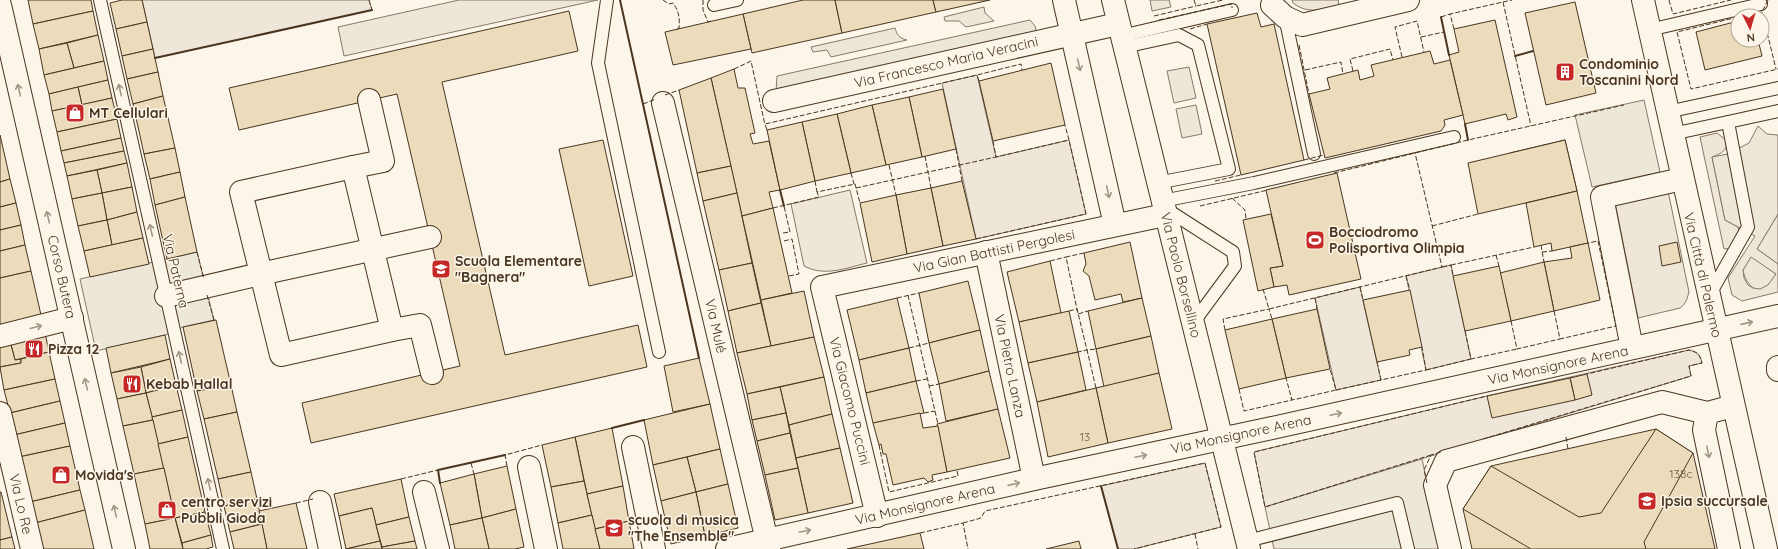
<svg xmlns="http://www.w3.org/2000/svg" width="1778" height="549" font-family="Quicksand,sans-serif">
	<style>
		.green { fill: #ede6d9; stroke: #887966 }
		.parking { fill: #ede7d9; stroke: #887966; fill-rule: evenodd }
		.building { fill: #ecdcbc; stroke: #4a3520 }
		.lines { fill: none; stroke-linecap: round; stroke-linejoin: round }
		.lane-casing { stroke: #4a3520; stroke-width: 14 }
		.street-casing { stroke: #4a3520; stroke-width: 24 }
		.secondary-casing { stroke: #4a3520; stroke-width: 24 }
		.lane { stroke: #fbf6e9; stroke-width: 12 }
		.street { stroke: #fbf6e9; stroke-width: 22 }
		.secondary { stroke: #fbf6e9; stroke-width: 22 }
		.fence { stroke: #4a3520; stroke-width: 1; stroke-dasharray: 5 2; stroke-linecap: butt }
		.wall { stroke: #4a3520; stroke-width: 2 }
		.oneway { stroke: #a29684 }
		.labels { text-anchor: middle; dominant-baseline: central; stroke-width: 3; stroke-linejoin: round; paint-order: stroke }
		.number-label { font-size: 12px; fill: #725f47 }
		.street-label { font-size: 14px; fill: #4a3520; stroke: #fbf6e9 }
		.poi-label { font-size: 14px; font-weight: bold; fill: #4a3520; stroke: #fbf6e9; text-anchor: start }
	</style>
	<rect width="100%" height="100%" fill="#fbf6e9"/>
	<g class="green">
		<path d="M142 0H369L372 10 155 58Z"/>
		<path d="M459 0H598L344 56 338 27Z"/>
		<path d="M1150 0H1169L1171 7 1152 11Z"/>
		<path d="M1292 0H1338L1339 5C1321 9 1309 15 1293 3Z"/>
		<path d="M984 7 985 13 994 21 966 27 959 21H945L944 17Z"/>
		<path d="M895 28C897 35 899 38 907 40L831 57 827 50 813 52 811 47Z"/>
		<path d="M1189 67 1196 98 1174 103 1167 71Z"/>
		<path d="M977 75 996 157 1069 140 1086 214 976 239 942 83Z"/>
		<path d="M1196 105 1202 134 1182 138 1176 109Z"/>
		<path d="M1717 133 1726 140C1728 151 1722 153 1712 157L1725 220 1738 227 1740 236 1732 248 1724 249 1700 137Z"/>
		<path d="M850 190 867 263C846 268 825 277 804 266L791 204Z"/>
		<path d="M1668 191 1689 292C1687 299 1686 304 1680 308L1638 318 1615 202Z"/>
		<path d="M1778 214V264L1757 249Z"/>
		<path d="M1751 256 1776 274C1774 277 1772 282 1769 285 1756 298 1745 282 1743 270Z"/>
		<path d="M1451 265 1471 359 1426 370 1406 276Z"/>
		<path d="M1360 287 1381 380 1336 390 1315 298Z"/>
		<path d="M1689 350C1697 352 1700 354 1702 363L1689 366 1691 376 1265 507 1254 452 1487 396Z"/>
		<path d="M1205 463 1221 527 1134 549H1118L1101 486Z"/>
	</g>
	<g class="parking">
		<path d="M1030 20 1035 26 1037 33 776 92 777 76Z"/>
		<path d="M1644 100 1660 172 1592 187 1575 115Z"/>
		<path d="M1758 126 1767 134 1778 135V214L1757 249 1778 264V292L1742 301 1732 295 1728 278 1755 236 1725 220 1712 157 1728 154 1749 143ZM1751 257 1776 274 1768 285 1760 289 1753 288 1748 285 1744 278 1743 270Z"/>
		<path d="M197 252 214 320 183 327 165 335 96 351 80 279Z"/>
		<path d="M1422 459 1441 549H1274L1265 507Z"/>
	</g>
	<g class="building">
		<path d="M28 0H91L93 11 33 24Z"/>
		<path d="M122 0H142L147 22 116 29 110 3Z"/>
		<path d="M803 0H835L842 33 752 53 743 14Z"/>
		<path d="M835 0H933L936 12 842 33Z"/>
		<path d="M933 0H990L936 12Z"/>
		<path d="M1575 2 1596 93 1546 105 1525 13Z"/>
		<path d="M93 11 98 35 39 49 33 24Z"/>
		<path d="M569 11 578 51 442 82 505 355 638 325 647 367 311 443 302 403 460 366 397 94 239 130 229 88Z"/>
		<path d="M1257 13 1261 27 1274 24 1304 160 1241 175 1207 24Z"/>
		<path d="M743 14 751 49 673 65 665 32Z"/>
		<path d="M1495 20 1517 117 1508 120 1506 114 1465 124 1449 55 1459 52 1454 29Z"/>
		<path d="M1738 21V40H1758L1762 56 1705 70 1696 32Z"/>
		<path d="M147 22 153 49 122 56 116 29Z"/>
		<path d="M98 35 104 61 74 68 67 43Z"/>
		<path d="M67 43 74 68 44 75 39 49Z"/>
		<path d="M153 49 158 72 127 79 122 56Z"/>
		<path d="M1430 51 1434 64 1450 60 1463 115 1444 120 1445 125 1441 131 1325 158 1309 94 1330 89 1327 78 1358 70 1360 80 1374 76 1371 65Z"/>
		<path d="M104 61 108 80 49 94 44 75Z"/>
		<path d="M1051 63 1065 125 993 141 979 81Z"/>
		<path d="M734 69 738 88H745L755 133 750 134 753 144 769 141 780 190 769 192 773 208 742 216 711 78Z"/>
		<path d="M158 72 163 96 133 104 127 79Z"/>
		<path d="M711 78 731 166 697 173 679 90Z"/>
		<path d="M108 80 112 98 82 105 78 87Z"/>
		<path d="M78 87 82 105 52 111 49 94Z"/>
		<path d="M943 89 956 149 922 157 909 97Z"/>
		<path d="M163 96 175 148 144 154 133 104Z"/>
		<path d="M909 97 922 157 886 165 872 105Z"/>
		<path d="M112 98 117 119 57 132 52 111Z"/>
		<path d="M872 105 886 165 851 173 837 114Z"/>
		<path d="M837 114 851 173 815 181 802 122Z"/>
		<path d="M117 119 121 138 61 151 57 132Z"/>
		<path d="M802 122 815 181 780 190 767 130Z"/>
		<path d="M0 135 10 179 0 182Z"/>
		<path d="M121 138 124 151 64 163 61 151Z"/>
		<path d="M603 140 633 276 589 286 559 149Z"/>
		<path d="M1565 140 1577 191 1522 203 1510 153Z"/>
		<path d="M1565 140 1577 191 1478 214 1468 163Z"/>
		<path d="M175 148 180 172 150 179 144 154Z"/>
		<path d="M124 151 127 163 67 176 64 163Z"/>
		<path d="M127 163 132 187 102 193 97 170Z"/>
		<path d="M731 166 737 193 703 201 697 173Z"/>
		<path d="M97 170 102 193 72 199 67 176Z"/>
		<path d="M180 172 185 197 155 205 150 179Z"/>
		<path d="M1337 173 1361 279 1289 295 1287 285 1274 287 1270 268 1283 266 1266 190Z"/>
		<path d="M10 179 16 203 0 207V182Z"/>
		<path d="M962 181 976 239 943 246 931 188Z"/>
		<path d="M132 187 137 212 107 220 102 193Z"/>
		<path d="M931 188 943 246 907 254 896 195Z"/>
		<path d="M1577 191 1588 243 1552 251 1551 243 1534 247 1526 203Z"/>
		<path d="M102 193 107 220 78 226 72 199Z"/>
		<path d="M737 193 752 263 719 270 703 201Z"/>
		<path d="M896 195 907 254 872 262 860 203Z"/>
		<path d="M185 197 197 252 167 259 155 205Z"/>
		<path d="M16 203 21 225 0 230V207Z"/>
		<path d="M773 208 792 293 761 300 742 216Z"/>
		<path d="M137 212 143 238 112 245 107 220Z"/>
		<path d="M1271 214 1283 266 1270 268 1274 287 1258 291 1243 220Z"/>
		<path d="M107 220 112 245 84 251 78 226Z"/>
		<path d="M21 225 25 245 0 251V230Z"/>
		<path d="M143 238 149 264 90 277 84 251Z"/>
		<path d="M1130 242 1142 298 1123 302 1121 294 1095 300 1089 276 1083 271 1086 264 1084 253Z"/>
		<path d="M1677 242 1681 262 1662 266 1659 246Z"/>
		<path d="M1588 243 1600 300 1554 311 1544 262 1572 258 1570 247Z"/>
		<path d="M25 245 31 271 0 278V251Z"/>
		<path d="M1050 261 1061 313 1019 322 1007 272Z"/>
		<path d="M1544 262 1554 311 1511 321 1500 273Z"/>
		<path d="M752 263 761 303 728 311 719 270Z"/>
		<path d="M1499 266 1511 321 1465 331 1453 276Z"/>
		<path d="M31 271 41 315 0 325V278Z"/>
		<path d="M968 281 980 330 929 343 919 293Z"/>
		<path d="M1410 290 1422 347 1409 350 1410 355 1377 362 1363 300Z"/>
		<path d="M804 291 814 337 771 346 761 300Z"/>
		<path d="M897 298 909 348 859 360 847 310Z"/>
		<path d="M1142 298 1151 336 1096 349 1088 311Z"/>
		<path d="M761 303 771 346 737 353 728 311Z"/>
		<path d="M1317 309 1330 369 1286 378 1272 319Z"/>
		<path d="M1069 311 1078 352 1028 363 1019 322Z"/>
		<path d="M1272 319 1286 378 1239 389 1225 330Z"/>
		<path d="M216 320 231 385 197 391 183 327Z"/>
		<path d="M980 330 989 371 939 384 929 343Z"/>
		<path d="M45 333 49 352 15 360 10 341Z"/>
		<path d="M165 335 170 359 111 373 106 348Z"/>
		<path d="M1151 336 1159 373 1104 387 1096 349Z"/>
		<path d="M814 337 824 377 747 394 737 353Z"/>
		<path d="M10 341 15 360 21 359V363L0 367V343Z"/>
		<path d="M909 348 916 381 866 393 859 360Z"/>
		<path d="M49 352 55 379 4 390 0 367 21 363V359Z"/>
		<path d="M1078 352 1086 390 1037 402 1028 363Z"/>
		<path d="M699 358 710 404 673 412 664 366Z"/>
		<path d="M170 359 176 385 146 393 141 367Z"/>
		<path d="M141 367 146 393 117 399 111 373Z"/>
		<path d="M989 371 998 409 946 421 939 384Z"/>
		<path d="M1159 373 1172 429 1108 443 1096 388Z"/>
		<path d="M1587 374 1592 395 1575 400 1570 378Z"/>
		<path d="M824 377 832 414 789 425 780 387Z"/>
		<path d="M1570 378 1575 400 1492 418 1487 396Z"/>
		<path d="M55 379 60 401 10 413 4 390Z"/>
		<path d="M916 381 924 413 873 423 866 393Z"/>
		<path d="M176 385 182 410 152 417 146 393Z"/>
		<path d="M231 385 237 412 204 419 197 391Z"/>
		<path d="M780 387 786 413 752 420 747 394Z"/>
		<path d="M1096 388 1108 443 1048 457 1037 402Z"/>
		<path d="M146 393 153 420 123 426 117 399Z"/>
		<path d="M60 401 65 423 14 435 10 413Z"/>
		<path d="M710 404 720 449 653 465 644 420Z"/>
		<path d="M998 409 1010 458 947 472 937 424Z"/>
		<path d="M182 410 188 437 158 444 152 417Z"/>
		<path d="M237 412 251 472 218 479 204 419Z"/>
		<path d="M786 413 790 433 757 441 752 420Z"/>
		<path d="M920 413 923 428 938 426 947 472 932 475 933 480 928 482 924 478 893 485 886 454H883L881 444 879 445 873 423Z"/>
		<path d="M832 414 840 448 796 458 789 425Z"/>
		<path d="M153 420 164 468 134 474 123 426Z"/>
		<path d="M65 423 70 446 19 457 14 435Z"/>
		<path d="M612 428 623 486 587 494 575 437Z"/>
		<path d="M1656 429 1693 453 1715 549H1472L1463 509 1491 466Z"/>
		<path d="M1656 429 1693 453 1644 542 1646 549H1531L1463 509 1491 466 1579 517 1601 513Z"/>
		<path d="M790 433 798 468 765 475 757 441Z"/>
		<path d="M188 437 205 512 175 518 158 444Z"/>
		<path d="M575 437 584 481 551 487 542 445Z"/>
		<path d="M70 446 80 490 30 502 19 457Z"/>
		<path d="M840 448 853 503 808 513 796 458Z"/>
		<path d="M720 449 728 484 696 492 687 457Z"/>
		<path d="M687 457 696 492 661 501 653 465Z"/>
		<path d="M507 466 516 509 482 518 474 474Z"/>
		<path d="M164 468 175 518 145 524 134 474Z"/>
		<path d="M798 468 808 513 775 520 765 475Z"/>
		<path d="M251 472 257 499 224 506 218 479Z"/>
		<path d="M474 474 482 518 450 525 440 483Z"/>
		<path d="M401 479 409 517 376 525 372 508 339 516 334 494Z"/>
		<path d="M584 481 592 515 558 523 551 487Z"/>
		<path d="M728 484 738 528 705 536 696 492Z"/>
		<path d="M623 486 629 521 595 529 587 494Z"/>
		<path d="M80 490 85 510 35 523 30 502Z"/>
		<path d="M0 492H1L12 537 0 540Z"/>
		<path d="M696 492 705 536 671 544 661 501Z"/>
		<path d="M257 499 262 524 230 532 224 506Z"/>
		<path d="M296 503 307 549H267L259 511Z"/>
		<path d="M372 508 380 541 346 549 339 516Z"/>
		<path d="M516 509 524 547 515 549H489L482 518Z"/>
		<path d="M85 510 94 549H41L35 523Z"/>
		<path d="M205 512 211 535 182 543 175 518Z"/>
		<path d="M592 515 600 549H563L558 523Z"/>
		<path d="M409 517 415 541 382 547 376 525Z"/>
		<path d="M175 518 183 549H150L145 524Z"/>
		<path d="M482 518 489 549H455L450 525Z"/>
		<path d="M629 521 634 549H600L595 529Z"/>
		<path d="M262 524 267 549H234L230 532Z"/>
		<path d="M920 533 924 549H847Z"/>
		<path d="M211 535 213 547 206 549H183L182 543Z"/>
		<path d="M12 537 15 549H0V540Z"/>
		<path d="M380 541 382 549H346Z"/>
		<path d="M415 541 417 549H382V547Z"/>
		<path d="M1079 541 1081 549H1046Z"/>
	</g>
	<g class="lines">
		<defs>
			<g id="lane">
				<path d="M100 0 223 549"/>
				<path d="M607 0 598 63 659 352"/>
				<path d="M714 5 737 0"/>
				<path d="M1285 17 1314 154"/>
				<path d="M1649 30 1761 4"/>
				<path d="M1121 36 1232 10"/>
				<path d="M1124 47 1179 35 1198 45 1229 169 1157 183"/>
				<path d="M1667 112 1778 88"/>
				<path d="M1728 122 1778 111"/>
				<path d="M1672 134 1728 122 1748 227 1710 294"/>
				<path d="M1162 201 1254 183 1454 137"/>
				<path d="M1166 209 1233 252 1235 266 1193 323"/>
				<path d="M1247 541 1397 503 1408 549"/>
			</g>
			<g id="street">
				<path d="M1064 0 1115 225"/>
				<path d="M1113 0 1249 549"/>
				<path d="M1272 5 1285 17 1302 25 1408 0"/>
				<path d="M774 101 1118 24"/>
				<path d="M663 103 769 549"/>
				<path d="M353 167 392 330 281 355 241 192Z"/>
				<path d="M353 167 383 161 369 100"/>
				<path d="M986 252 1034 479"/>
				<path d="M166 296 260 274 430 237"/>
				<path d="M392 330 420 325 432 373"/>
				<path d="M0 336 72 318"/>
				<path d="M1632 348 1602 197 1682 179"/>
				<path d="M1778 367V370"/>
				<path d="M0 413 32 549"/>
				<path d="M1707 413 1704 430 1729 549"/>
				<path d="M633 447 654 549"/>
				<path d="M529 467 546 549"/>
				<path d="M424 492 438 549"/>
				<path d="M320 502 330 549"/>
				<path d="M877 516 822 287 1165 215"/>
				<path d="M727 549 1034 479 1272 428 1778 316"/>
				<path d="M1450 549 1435 485 1446 461 1662 402 1707 413 1733 406"/>
			</g>
			<g id="secondary">
				<path d="M1643 0 1766 549"/>
				<path d="M0 5 124 549"/>
			</g>
		</defs>
		<use href="#lane" class="lane-casing"/>
		<use href="#street" class="street-casing"/>
		<use href="#secondary" class="secondary-casing"/>
		<use href="#lane" class="lane"/>
		<use href="#street" class="street"/>
		<use href="#secondary" class="secondary"/>
		<g class="fence">
			<path d="M369 0 372 10"/>
			<path d="M663 0 669 4 673 3C679 11 680 19 679 28L677 29"/>
			<path d="M703 0V10L708 22 711 21"/>
			<path d="M1194 0 1196 6 1223 0"/>
			<path d="M1669 0 1673 14 1731 0"/>
			<path d="M1768 0 1762 12 1776 69"/>
			<path d="M1503 2 1512 0"/>
			<path d="M1154 16 1196 6"/>
			<path d="M1744 16 1762 12"/>
			<path d="M1441 17 1450 14"/>
			<path d="M1738 17 1677 32 1691 89 1778 69"/>
			<path d="M1159 20 1232 4V8"/>
			<path d="M1190 29 1207 24"/>
			<path d="M1454 29 1450 14 1503 2 1531 126"/>
			<path d="M1421 37 1444 32"/>
			<path d="M1299 45 1309 94"/>
			<path d="M1402 57 1395 27 1417 21 1424 52"/>
			<path d="M734 69 751 61 765 125"/>
			<path d="M1305 70 1341 62 1343 74"/>
			<path d="M1353 71 1350 59 1390 49 1393 60"/>
			<path d="M979 81 977 75 1021 64 1022 70"/>
			<path d="M665 95 679 90"/>
			<path d="M643 104 656 99"/>
			<path d="M767 130 765 124 977 75"/>
			<path d="M993 141 996 157 1069 140 1065 125"/>
			<path d="M956 149 962 181"/>
			<path d="M925 156 931 188"/>
			<path d="M1304 160 1324 155"/>
			<path d="M889 165 896 195"/>
			<path d="M851 173 854 184"/>
			<path d="M1334 173 1468 140 1624 105"/>
			<path d="M815 181 817 192"/>
			<path d="M1215 181 1241 175"/>
			<path d="M856 188 996 157"/>
			<path d="M1232 198 1245 210 1246 219"/>
			<path d="M1200 206 1268 190"/>
			<path d="M773 208 819 197 817 192 855 184 860 203"/>
			<path d="M1432 226 1478 214"/>
			<path d="M783 233 790 232 784 206"/>
			<path d="M976 239 1086 214 1069 140"/>
			<path d="M784 241 792 239 799 274 789 276"/>
			<path d="M1541 245 1544 262"/>
			<path d="M197 252 204 279"/>
			<path d="M1542 252 1552 251"/>
			<path d="M1084 253 1066 257 1078 314 1088 311"/>
			<path d="M1496 255 1499 266"/>
			<path d="M1050 261 1066 257"/>
			<path d="M1451 265 1534 247"/>
			<path d="M1442 267 1451 265 1453 276"/>
			<path d="M1406 276 1410 290"/>
			<path d="M1360 287 1363 300"/>
			<path d="M1263 289 1269 309 1442 267 1415 153"/>
			<path d="M207 295 214 320"/>
			<path d="M908 295 938 424"/>
			<path d="M897 298 919 293"/>
			<path d="M1315 298 1317 309"/>
			<path d="M1069 311 1077 309 1087 350 1078 352"/>
			<path d="M1554 311 1560 339 1616 326 1598 241 1588 243"/>
			<path d="M1511 321 1517 349 1560 339"/>
			<path d="M1225 330 1223 319 1269 309 1272 319"/>
			<path d="M1465 331 1471 359 1517 349"/>
			<path d="M909 348 929 343"/>
			<path d="M1377 362 1381 380 1426 370 1422 347"/>
			<path d="M1426 370 1471 359"/>
			<path d="M916 381 927 379"/>
			<path d="M929 386 939 384"/>
			<path d="M1096 388 1087 350 1096 349"/>
			<path d="M1239 389 1244 411 1292 400 1286 378"/>
			<path d="M1336 390 1381 380"/>
			<path d="M1291 398 1292 400 1297 399 1336 390 1330 369"/>
			<path d="M924 413 935 411"/>
			<path d="M1566 437 1568 449"/>
			<path d="M1483 439 1691 376 1689 366 1702 363C1700 354 1697 352 1689 350L1587 374"/>
			<path d="M879 445 889 492 958 476 957 470"/>
			<path d="M1431 455 1265 507 1254 452 1487 396"/>
			<path d="M471 463 474 474"/>
			<path d="M507 466 505 455 542 445"/>
			<path d="M401 479 438 470"/>
			<path d="M1427 483 1424 470 1431 455 1441 452"/>
			<path d="M296 503 313 499"/>
			<path d="M963 523 981 518 985 511 1205 463 1221 527 1134 549"/>
			<path d="M920 533 963 523 968 549"/>
			<path d="M1195 534 1198 549"/>
		</g>
		<g class="wall">
			<path d="M620 0 699 358"/>
			<path d="M1441 17 1449 55"/>
			<path d="M1515 56 1533 51"/>
			<path d="M155 58 372 10"/>
			<path d="M1465 124 1468 140"/>
			<path d="M780 190 784 206"/>
			<path d="M612 428 644 420"/>
			<path d="M440 483 438 470 505 455"/>
			<path d="M1101 486 1118 549"/>
		</g>
	</g>
	<defs><path id="oneway-shaft" d="M-6 0H5M1.5-3L5.5 0L1.5 3" fill="none" stroke-width="1.6" stroke-linecap="round" stroke-linejoin="round"/></defs>
	<g class="oneway">
		<use href="#oneway-shaft" transform="translate(1079 65) rotate(77)"/>
		<use href="#oneway-shaft" transform="translate(19 90) rotate(-103)"/>
		<use href="#oneway-shaft" transform="translate(120 90) rotate(-103)"/>
		<use href="#oneway-shaft" transform="translate(1108 192) rotate(77)"/>
		<use href="#oneway-shaft" transform="translate(48 217) rotate(-103)"/>
		<use href="#oneway-shaft" transform="translate(151 230) rotate(-103)"/>
		<use href="#oneway-shaft" transform="translate(1747 323) rotate(-13)"/>
		<use href="#oneway-shaft" transform="translate(36 327) rotate(-14)"/>
		<use href="#oneway-shaft" transform="translate(180 357) rotate(-103)"/>
		<use href="#oneway-shaft" transform="translate(86 384) rotate(-103)"/>
		<use href="#oneway-shaft" transform="translate(1336 414) rotate(-12)"/>
		<use href="#oneway-shaft" transform="translate(1708 452) rotate(78)"/>
		<use href="#oneway-shaft" transform="translate(1141 456) rotate(-12)"/>
		<use href="#oneway-shaft" transform="translate(209 484) rotate(-103)"/>
		<use href="#oneway-shaft" transform="translate(1014 484) rotate(-13)"/>
		<use href="#oneway-shaft" transform="translate(115 511) rotate(-103)"/>
		<use href="#oneway-shaft" transform="translate(805 531) rotate(-12)"/>
	</g>
	<defs>
		<symbol id="building-square" viewBox="-11 -11 22 22"><rect x="-9" y="-9" width="18" height="18" rx="4" fill="#c62828" stroke="#fbf6e9"/><path d="M-4-6H4V6H1V3H-1V6H-4ZM-2.5-4.3h1.7v1.8h-1.7ZM.8-4.3h1.7v1.8H.8ZM-2.5-1h1.7V.8h-1.7ZM.8-1h1.7V.8H.8Z" fill="#fff"/></symbol>
		<symbol id="shop-square" viewBox="-11 -11 22 22"><rect x="-9" y="-9" width="18" height="18" rx="4" fill="#c62828" stroke="#fbf6e9"/><path d="M-5-2.5h2.3a2.7 3.5 0 0 1 5.4 0H5L5.5 6h-11ZM-1.5-2.5h3a1.5 2.3 0 0 0-3 0Z" fill="#fff"/></symbol>
		<symbol id="stadium-square" viewBox="-11 -11 22 22"><rect x="-9" y="-9" width="18" height="18" rx="4" fill="#c62828" stroke="#fbf6e9"/><path d="M0-5a6.5 5 0 1 0 0 10a6.5 5 0 1 0 0-10ZM-3.5-1.8h7v3.6h-7Z" fill="#fff"/></symbol>
		<symbol id="school-square" viewBox="-11 -11 22 22"><rect x="-9" y="-9" width="18" height="18" rx="4" fill="#c62828" stroke="#fbf6e9"/><path d="M0-5L7-2L0 1L-7-2ZM-4 1L0 2.5L4 1V4Q0 6-4 4Z" fill="#fff"/></symbol>
		<symbol id="restaurant-square" viewBox="-11 -11 22 22"><rect x="-9" y="-9" width="18" height="18" rx="4" fill="#c62828" stroke="#fbf6e9"/><path d="M-5-6h1v4h1v-4h1v4h1v-4h1v5L-1.5 .5V6h-2V.5L-5-1ZM5-6V6H3V1.5H1.5Q1.5-4 5-6Z" fill="#fff"/></symbol>
	</defs>
	<g fill-rule="evenodd">
		<use href="#building-square" x="1554" y="61" width="22" height="22"/>
		<use href="#shop-square" x="64" y="102" width="22" height="22"/>
		<use href="#stadium-square" x="1304" y="229" width="22" height="22"/>
		<use href="#school-square" x="430" y="258" width="22" height="22"/>
		<use href="#restaurant-square" x="23" y="338" width="22" height="22"/>
		<use href="#restaurant-square" x="121" y="373" width="22" height="22"/>
		<use href="#shop-square" x="50" y="464" width="22" height="22"/>
		<use href="#school-square" x="1636" y="490" width="22" height="22"/>
		<use href="#shop-square" x="156" y="499" width="22" height="22"/>
		<use href="#school-square" x="603" y="517" width="22" height="22"/>
	</g>
	<g class="labels">
		<g class="number-label">
			<text x="1085" y="436">13</text>
			<text x="1681" y="473">138c</text>
		</g>
		<g class="street-label">
			<text transform="translate(946 62) rotate(-13)">Via Francesco Maria Veracini</text>
			<text transform="translate(994 251) rotate(-12)">Via Gian Battisti Pergolesi</text>
			<text transform="translate(176 271) rotate(77)">Via Paterna</text>
			<text transform="translate(1181 275) rotate(76)">Via Paolo Borsellino</text>
			<text transform="translate(1703 275) rotate(77)">Via Città di Palermo</text>
			<text transform="translate(62 277) rotate(77)">Corso Butera</text>
			<text transform="translate(716 326) rotate(77)">Via Mulé</text>
			<text transform="translate(1558 365) rotate(-12)">Via Monsignore Arena</text>
			<text transform="translate(1010 366) rotate(78)">Via Pietro Lanza</text>
			<text transform="translate(850 401) rotate(76)">Via Giacomo Puccini</text>
			<text transform="translate(1241 434) rotate(-12)">Via Monsignore Arena</text>
			<text transform="translate(21 504) rotate(77)">Via Lo Re</text>
			<text transform="translate(925 504) rotate(-13)">Via Monsignore Arena</text>
		</g>
		<g class="poi-label">
			<text x="1579" y="64">Condominio<tspan x="1579" dy="16">Toscanini Nord</tspan></text>
			<text x="89" y="113">MT Cellulari</text>
			<text x="1329" y="232">Bocciodromo<tspan x="1329" dy="16">Polisportiva Olimpia</tspan></text>
			<text x="455" y="261">Scuola Elementare<tspan x="455" dy="16">"Bagnera"</tspan></text>
			<text x="48" y="349">Pizza 12</text>
			<text x="146" y="384">Kebab Hallal</text>
			<text x="75" y="475">Movida's</text>
			<text x="1661" y="501">Ipsia succursale</text>
			<text x="181" y="502">centro servizi<tspan x="181" dy="16">Pubbli Gioda</tspan></text>
			<text x="628" y="520">scuola di musica<tspan x="628" dy="16">"The Ensemble"</tspan></text>
		</g>
	</g>
	<g transform="translate(1750 28) rotate(175)"><circle r="19" fill="#fbf6e9" stroke="#b4a999"/>
	<path d="M0-3L7 15L0 10L-7 15Z" fill="#c62828"/>
	<text y="-6" font-size="11" font-weight="bold" text-anchor="middle" fill="#4a3520">N</text>
	</g>
</svg>
